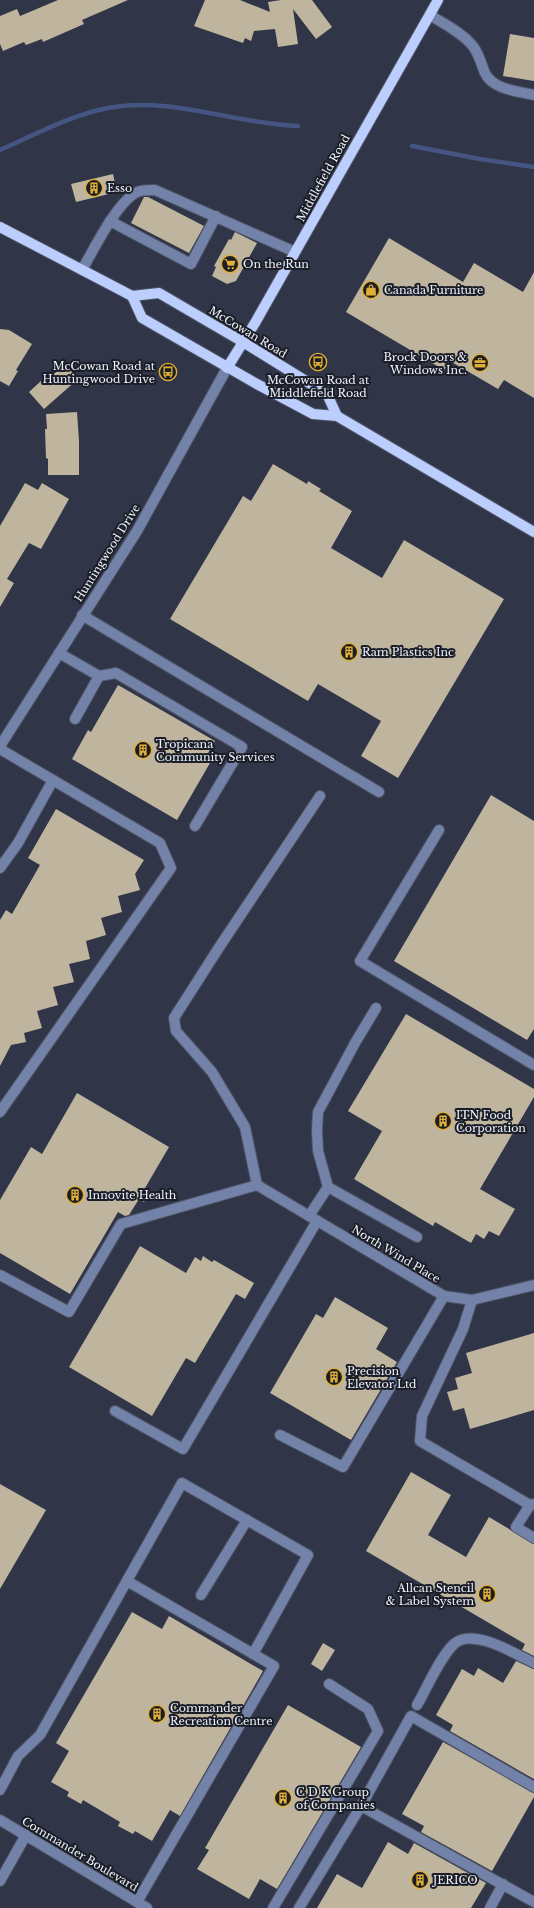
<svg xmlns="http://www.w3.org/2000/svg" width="534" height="1908" font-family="'Libre Baskerville',serif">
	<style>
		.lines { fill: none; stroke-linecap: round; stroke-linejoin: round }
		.stream { stroke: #455583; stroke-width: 4.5 }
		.building { fill: #bfb59f }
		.minor-casing { stroke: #4e5465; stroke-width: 12 }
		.major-casing { stroke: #4e5465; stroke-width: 12 }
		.minor { stroke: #7382a9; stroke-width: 10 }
		.major { stroke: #bbcefe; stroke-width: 10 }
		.labels { text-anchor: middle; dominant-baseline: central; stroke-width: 4; stroke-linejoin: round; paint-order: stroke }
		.street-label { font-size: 11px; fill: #edf2fd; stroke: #1b1e26 }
		.poi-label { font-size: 11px; fill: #edf2fd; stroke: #1b1e26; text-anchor: start }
	</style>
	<rect width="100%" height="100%" fill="#303648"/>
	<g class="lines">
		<g class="stream">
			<path d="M412 146 480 159 534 167"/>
			<path d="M0 150C34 135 71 115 108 108 172 96 234 124 298 126"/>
		</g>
	</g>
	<g class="building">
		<path d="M58 0H128L82 20 84 24 43 42 42 39 26 45 24 42 3 51 0 44V16L17 9 20 16Z"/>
		<path d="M205 0H240L270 12 268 2 281 0H312L332 27 316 39 293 9 298 44 278 47 275 29 254 31 251 41 245 38 243 43 194 26Z"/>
		<path d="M510 34 534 38V81L503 76Z"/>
		<path d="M113 174 117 192 76 202 71 184Z"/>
		<path d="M144 197H148L204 226 189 253 131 223Z"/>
		<path d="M235 232 257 243 236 281 227 284 212 276 216 267 214 266 229 239 231 240Z"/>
		<path d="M389 238 463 282 474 263 523 292 534 272V398L504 380 498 389 450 361 444 370 346 312Z"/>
		<path d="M0 329 9 330 32 344 16 370 18 371 9 386 0 381Z"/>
		<path d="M65 364 78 379 44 409 29 392 41 381 43 384Z"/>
		<path d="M77 412 79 441V475H48V459L46 458 45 429H47L46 414Z"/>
		<path d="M273 464 307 484 308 481 321 489 319 491 352 511 331 548 382 578 404 540 504 599 398 778 361 756 381 721 318 684 308 701 170 619 243 496 251 501Z"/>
		<path d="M25 483 38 490 42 483 69 499 41 549 29 543 7 579 14 583 0 607V526Z"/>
		<path d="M118 685 215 741 204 760 210 763 177 820 72 759 88 730 91 732Z"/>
		<path d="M491 795 534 821V1029L527 1040 394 961Z"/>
		<path d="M56 809 144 860 135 874 140 890 118 896 122 912 101 918 106 935 86 941 90 959 69 964 74 982 53 987 58 1005 37 1011 42 1028 24 1033 26 1042 11 1045 0 1066V920L6 910 12 914 40 865 28 858Z"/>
		<path d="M406 1014 534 1089V1097L480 1189 515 1209 499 1236 489 1231 484 1239 476 1234 471 1243 435 1222 433 1226 354 1179 382 1131 348 1111Z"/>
		<path d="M77 1093 169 1147 145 1188 150 1192 144 1202 139 1199 129 1215 125 1216 118 1212 70 1294 0 1253V1200L31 1147 42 1154Z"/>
		<path d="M140 1246 186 1273 195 1257 201 1261 203 1256 212 1262 214 1260 254 1283 245 1299 236 1294 195 1363 186 1358 152 1416 69 1367Z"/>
		<path d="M335 1297 388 1328 376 1349 397 1362 351 1440 270 1393 316 1314 323 1318Z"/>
		<path d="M534 1333V1410L470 1429 464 1408 453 1411 447 1392 458 1389 455 1378 472 1373 466 1353Z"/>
		<path d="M411 1472 451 1495 428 1535 466 1557 489 1517 534 1544V1656L522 1650 525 1644 366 1551Z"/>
		<path d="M0 1484 46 1510 0 1589Z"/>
		<path d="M132 1612 162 1629 169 1616 263 1671 180 1816 170 1810 152 1841 135 1831 133 1834 118 1826 120 1822 83 1800 81 1804 67 1796 69 1792 51 1782 69 1751 56 1743Z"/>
		<path d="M323 1643 335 1650 322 1671 311 1664Z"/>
		<path d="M516 1661 534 1669V1779L450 1731 453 1725 436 1715 462 1669 474 1676 478 1668 503 1683Z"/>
		<path d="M288 1705 361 1747 277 1889 260 1879 249 1899 197 1869 209 1850 205 1848Z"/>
		<path d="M443 1742 534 1793V1797L492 1871 421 1832 424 1826 402 1814Z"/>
		<path d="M388 1842 408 1854 414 1843 486 1883 471 1908H317L337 1874 362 1888Z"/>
	</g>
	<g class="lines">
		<defs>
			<g id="minor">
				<path d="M430 15C444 24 461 32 472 45 479 53 481 64 485 73 493 90 518 91 534 95"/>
				<path d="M110 221 191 264 216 216"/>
				<path d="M82 270C93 251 119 197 140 191 144 190 150 190 155 190L295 252"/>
				<path d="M82 615 379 792"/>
				<path d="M59 653 99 676 75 719"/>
				<path d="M99 676 116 673 242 747 195 826"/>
				<path d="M0 746 137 531 227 368"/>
				<path d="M0 749 160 843 171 868 0 1112"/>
				<path d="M439 830 360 961 534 1065"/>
				<path d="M0 868 18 843 53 780"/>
				<path d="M257 1185 245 1127 212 1072 176 1031 174 1018 218 949 320 796"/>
				<path d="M257 1185 444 1296 472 1300 534 1285"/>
				<path d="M328 1187 417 1237"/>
				<path d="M309 1216 328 1187 318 1151 317 1131 318 1112 355 1043 376 1008"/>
				<path d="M0 1275 69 1312 121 1224 257 1185"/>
				<path d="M472 1300 463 1329 422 1416 420 1441 530 1505 534 1504"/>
				<path d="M115 1411 183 1449 317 1221"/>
				<path d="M280 1435 343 1467 444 1296"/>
				<path d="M530 1505 516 1527 534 1538"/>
				<path d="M127 1581 274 1666 137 1902"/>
				<path d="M201 1595 247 1520"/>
				<path d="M417 1705C427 1688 440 1657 454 1644 473 1627 515 1654 534 1663"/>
				<path d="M0 1790 18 1756 40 1735 182 1483 308 1555 253 1654"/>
				<path d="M361 1806 534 1902"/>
				<path d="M0 1820 147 1908"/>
				<path d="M0 1881 26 1835"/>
				<path d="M273 1908 378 1731 368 1709 329 1684"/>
				<path d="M299 1908 361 1806 411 1716 534 1787"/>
				<path d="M490 1908 503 1884"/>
			</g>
			<g id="major">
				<path d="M0 227 132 296 159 293 243 342 327 394 337 416"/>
				<path d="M132 296 142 318 255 383 313 414 337 416 534 532"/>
				<path d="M227 368 255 323 438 0"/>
			</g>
		</defs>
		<use href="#minor" class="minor-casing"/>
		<use href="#major" class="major-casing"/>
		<use href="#minor" class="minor"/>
		<use href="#major" class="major"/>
	</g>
	<defs>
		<symbol id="building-ring" viewBox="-11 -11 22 22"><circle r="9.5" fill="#1b1e26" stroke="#e1af34" stroke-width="1.5"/><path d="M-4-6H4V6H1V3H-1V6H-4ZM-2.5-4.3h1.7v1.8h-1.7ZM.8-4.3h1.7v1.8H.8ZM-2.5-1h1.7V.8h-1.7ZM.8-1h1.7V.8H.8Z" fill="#e1af34"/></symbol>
		<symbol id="supermarket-ring" viewBox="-11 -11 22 22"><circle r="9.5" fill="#1b1e26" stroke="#e1af34" stroke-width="1.5"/><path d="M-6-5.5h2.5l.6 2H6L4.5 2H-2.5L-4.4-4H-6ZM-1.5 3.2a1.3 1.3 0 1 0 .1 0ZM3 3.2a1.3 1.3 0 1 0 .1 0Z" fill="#e1af34"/></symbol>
		<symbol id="shop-ring" viewBox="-11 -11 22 22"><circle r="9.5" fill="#1b1e26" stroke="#e1af34" stroke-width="1.5"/><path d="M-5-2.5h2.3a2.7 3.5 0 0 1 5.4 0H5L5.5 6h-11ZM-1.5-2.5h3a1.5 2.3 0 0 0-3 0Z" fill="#e1af34"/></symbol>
		<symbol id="bus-ring" viewBox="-11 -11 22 22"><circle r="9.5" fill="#1b1e26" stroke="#e1af34" stroke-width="1.5"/><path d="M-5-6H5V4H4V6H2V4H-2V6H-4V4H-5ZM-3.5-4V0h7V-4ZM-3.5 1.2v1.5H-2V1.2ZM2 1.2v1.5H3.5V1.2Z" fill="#e1af34"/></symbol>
		<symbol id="office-ring" viewBox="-11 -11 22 22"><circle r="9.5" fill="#1b1e26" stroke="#e1af34" stroke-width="1.5"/><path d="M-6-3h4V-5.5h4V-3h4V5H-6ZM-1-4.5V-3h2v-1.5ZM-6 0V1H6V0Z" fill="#e1af34"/></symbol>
	</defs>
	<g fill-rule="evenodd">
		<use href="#building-ring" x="84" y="178" width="20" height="20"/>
		<use href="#supermarket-ring" x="220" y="254" width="20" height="20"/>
		<use href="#shop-ring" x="361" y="280" width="20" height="20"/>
		<use href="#bus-ring" x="308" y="352" width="20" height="20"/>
		<use href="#office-ring" x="470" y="353" width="20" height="20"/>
		<use href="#bus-ring" x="158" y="362" width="20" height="20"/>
		<use href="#building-ring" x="339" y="642" width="20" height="20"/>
		<use href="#building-ring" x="133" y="740" width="20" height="20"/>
		<use href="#building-ring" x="433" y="1111" width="20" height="20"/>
		<use href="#building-ring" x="65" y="1185" width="20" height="20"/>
		<use href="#building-ring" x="324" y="1367" width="20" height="20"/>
		<use href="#building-ring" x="477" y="1584" width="20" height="20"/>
		<use href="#building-ring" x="147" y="1704" width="20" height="20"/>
		<use href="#building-ring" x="273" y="1788" width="20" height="20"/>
		<use href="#building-ring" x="410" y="1870" width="20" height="20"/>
	</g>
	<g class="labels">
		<g class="street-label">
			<text transform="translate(323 178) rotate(-61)">Middlefield Road</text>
			<text transform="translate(248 332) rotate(31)">McCowan Road</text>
			<text transform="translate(107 553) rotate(-58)">Huntingwood Drive</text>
			<text transform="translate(396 1254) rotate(31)">North Wind Place</text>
			<text transform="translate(80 1854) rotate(31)">Commander Boulevard</text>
		</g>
		<g class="poi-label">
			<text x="107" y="188">Esso</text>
			<text x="243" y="264">On the Run</text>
			<text x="384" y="290">Canada Furniture</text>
			<text x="467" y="357" text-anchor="end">Brock Doors &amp;<tspan x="467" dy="13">Windows Inc.</tspan></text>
			<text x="155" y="366" text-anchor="end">McCowan Road at<tspan x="155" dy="13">Huntingwood Drive</tspan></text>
			<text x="318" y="380" text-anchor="middle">McCowan Road at<tspan x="318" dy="13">Middlefield Road</tspan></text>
			<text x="362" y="652">Ram Plastics Inc</text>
			<text x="156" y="744">Tropicana<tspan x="156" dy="13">Community Services</tspan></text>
			<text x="456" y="1115">ITN Food<tspan x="456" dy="13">Corporation</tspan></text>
			<text x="88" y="1195">Innovite Health</text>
			<text x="347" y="1371">Precision<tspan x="347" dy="13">Elevator Ltd</tspan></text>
			<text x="474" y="1588" text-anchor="end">Allcan Stencil<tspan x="474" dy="13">&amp; Label System</tspan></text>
			<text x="170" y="1708">Commander<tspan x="170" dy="13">Recreation Centre</tspan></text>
			<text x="296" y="1792">C D K Group<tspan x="296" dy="13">of Companies</tspan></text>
			<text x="433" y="1880">JERICO</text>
		</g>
	</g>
</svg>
